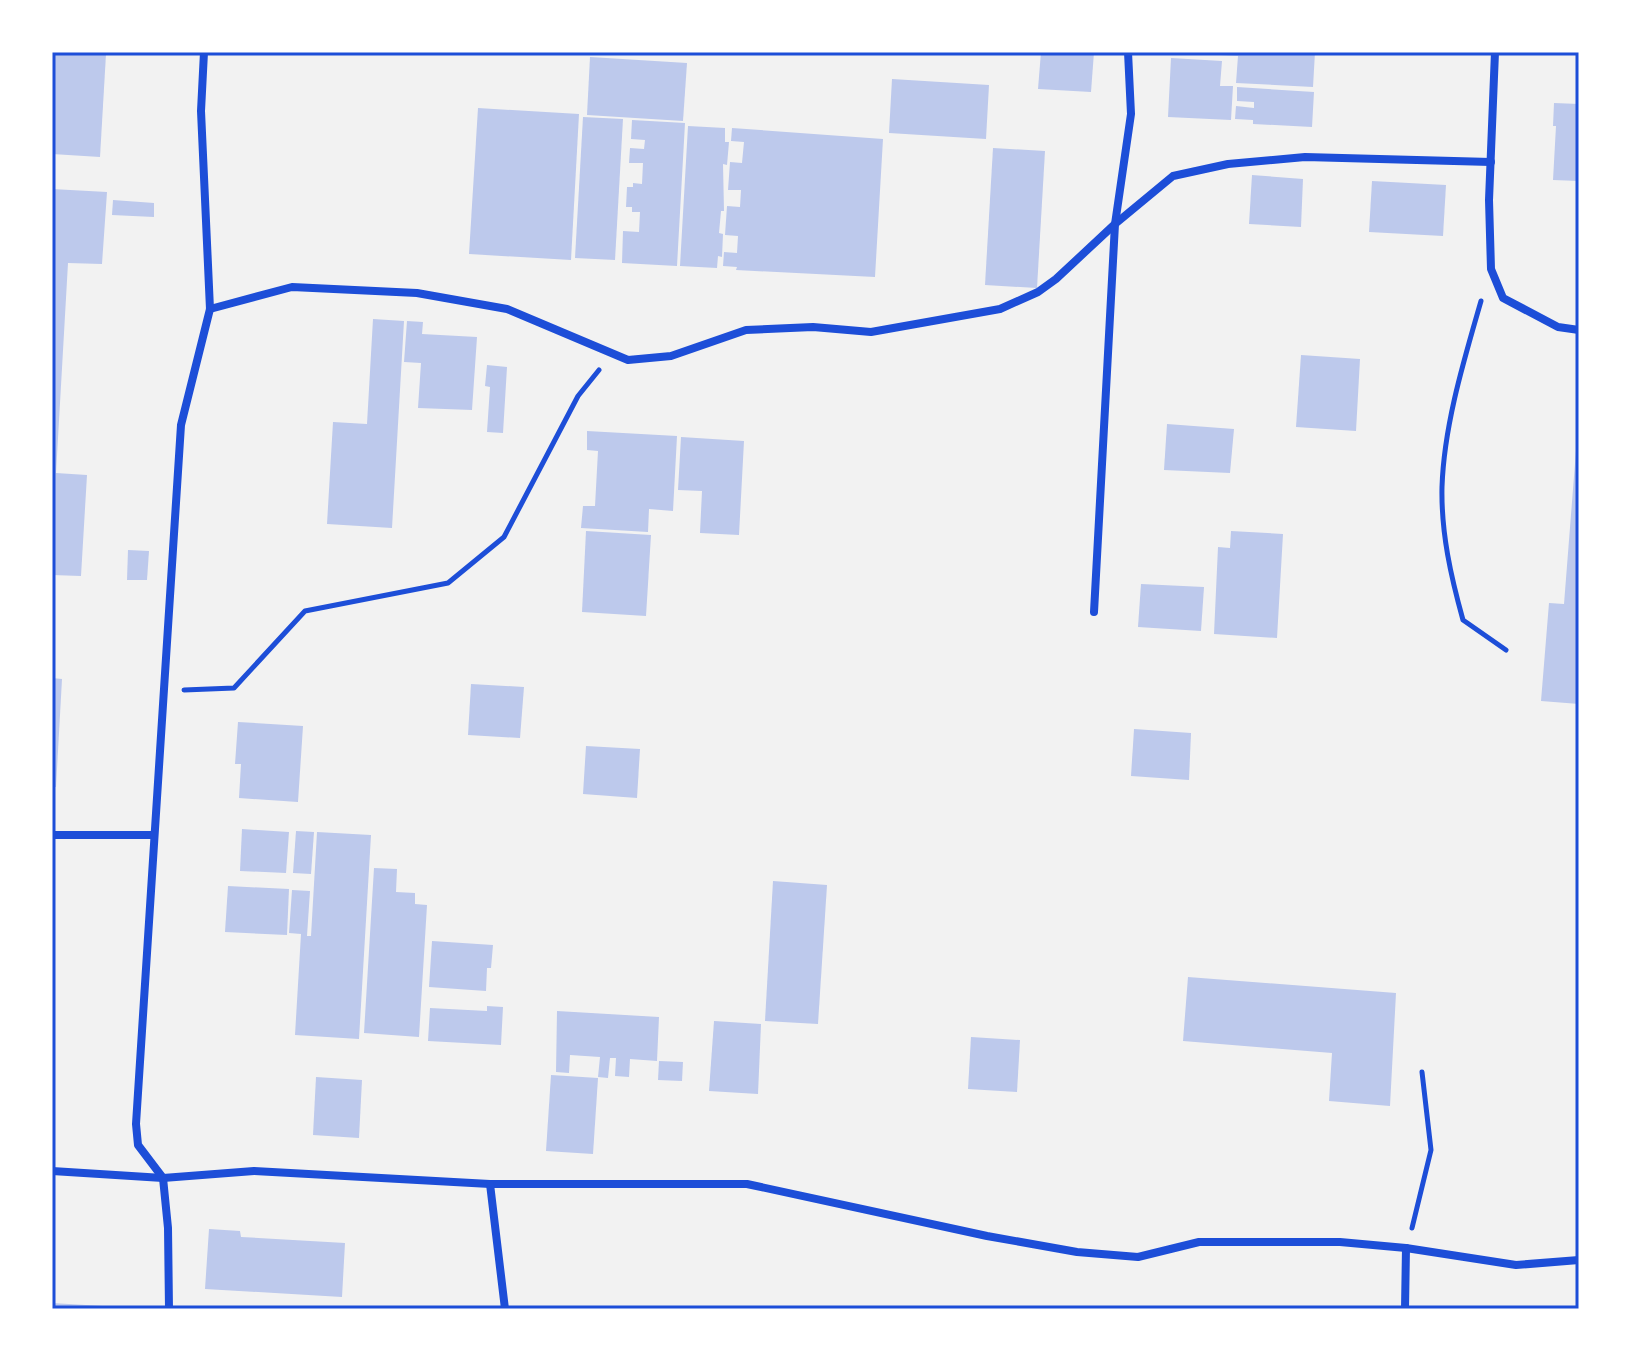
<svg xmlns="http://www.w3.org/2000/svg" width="1631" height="1361" font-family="Signika,sans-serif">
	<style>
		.building { fill: #bdc9ec }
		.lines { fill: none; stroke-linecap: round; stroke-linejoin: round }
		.path { stroke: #1d4ed8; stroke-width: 5 }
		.minor { stroke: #1d4ed8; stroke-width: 8 }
		.neatline { fill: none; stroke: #1d4ed8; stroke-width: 3 }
	</style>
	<rect width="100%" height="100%" fill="#f2f2f2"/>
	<g class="building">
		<path d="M52 52 106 54 100 157 52 154Z"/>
		<path d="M1041 52H1094L1091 92 1038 89Z"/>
		<path d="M1202 52H1315L1313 87 1236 83 1238 56 1202 54Z"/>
		<path d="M590 57 687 63 683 121 587 115Z"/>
		<path d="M1171 58 1222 61 1220 86H1233L1231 120 1168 117Z"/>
		<path d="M892 79 989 85 986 139 889 133Z"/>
		<path d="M1237 87 1314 92 1312 127 1253 124V120L1235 119 1236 106 1254 108V102L1237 101Z"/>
		<path d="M1554 103 1579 104V181L1553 180 1556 126H1553Z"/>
		<path d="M478 108 579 114 571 260 469 254Z"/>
		<path d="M583 117 623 119 615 260 575 258Z"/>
		<path d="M632 120 685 123 677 266 622 263 623 231 639 232 640 212H632V207H626L627 187H633V183L642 184 643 163H629L630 148 644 149 645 140 631 139Z"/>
		<path d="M688 126 725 128V142H729L727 165 723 164 724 211H721L719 233 723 234 722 257 718 256 717 268 680 266Z"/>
		<path d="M732 128 883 139 875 277 736 270 737 267 723 266 724 252 737 253 738 236 725 235 727 206 740 207 741 190H728L730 162 742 163 744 142 731 141Z"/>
		<path d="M993 148 1045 151 1037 288 985 285Z"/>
		<path d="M1252 175 1303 179 1301 227 1249 224Z"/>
		<path d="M1372 181 1446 185 1443 236 1369 232Z"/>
		<path d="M52 189 107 192 102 264 68 263 56 473 87 475 81 576 52 575Z"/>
		<path d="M113 200 154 203V217L112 215Z"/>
		<path d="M373 319 404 321 392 528 327 524 333 422 367 424Z"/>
		<path d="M407 321 423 322 422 334 477 337 472 410 418 408 421 363 404 362Z"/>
		<path d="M1301 355 1360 359 1356 431 1296 427Z"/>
		<path d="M487 365 507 367 503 433 487 432 490 387 485 386Z"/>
		<path d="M1167 424 1234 429 1230 473 1164 470Z"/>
		<path d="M587 431 677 436 673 511 649 509 648 532 581 528 583 506H595L598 451 587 450Z"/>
		<path d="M681 437 744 441 739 535 700 533 702 491 678 490Z"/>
		<path d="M1577 438H1579V704L1541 701 1549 603 1564 604Z"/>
		<path d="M586 531 651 535 646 616 582 612Z"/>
		<path d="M1231 531 1283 534 1277 638 1214 634 1218 547 1230 548Z"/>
		<path d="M128 550 149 551 147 580H127Z"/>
		<path d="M1141 584 1204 587 1201 631 1138 627Z"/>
		<path d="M52 678 62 679 56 787H52Z"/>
		<path d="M471 684 524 687 520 738 468 735Z"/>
		<path d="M238 722 303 726 298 802 239 798 241 764H235Z"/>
		<path d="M1134 729 1191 733 1189 780 1131 776Z"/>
		<path d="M586 746 640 749 637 798 583 794Z"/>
		<path d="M242 829 289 832 286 873 240 871Z"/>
		<path d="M296 831 314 832 311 874 293 873Z"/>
		<path d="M317 832 371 835 359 1039 295 1035 301 934 289 933 292 890 310 891 307 936H311Z"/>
		<path d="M374 868 397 869 396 892 415 893V904L427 905 419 1037 364 1033Z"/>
		<path d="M773 881 827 885 818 1024 765 1021Z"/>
		<path d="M228 886 289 889 287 935 225 932Z"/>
		<path d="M432 941 493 945 491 968H487L486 991 429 987Z"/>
		<path d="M1188 977 1396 993 1390 1106 1329 1101 1332 1053 1183 1041Z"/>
		<path d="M487 1006 503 1007 501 1045 428 1041 430 1008 487 1011Z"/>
		<path d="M557 1011 659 1017 657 1061 630 1059 629 1077 615 1076 616 1058H610L608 1078 598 1077 600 1057 570 1055 569 1073 556 1072Z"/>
		<path d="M714 1021 761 1024 758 1094 709 1091Z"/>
		<path d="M971 1037 1020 1040 1017 1092 968 1089Z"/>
		<path d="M659 1061 683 1062 682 1081 658 1080Z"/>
		<path d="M551 1075 598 1078 593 1154 546 1151Z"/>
		<path d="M316 1077 362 1080 359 1138 313 1135Z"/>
		<path d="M209 1229 240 1231 241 1237 345 1243 342 1297 205 1289Z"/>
		<path d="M52 1303 103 1306 102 1309H52Z"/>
	</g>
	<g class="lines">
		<g class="path">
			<path d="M1481 301C1464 360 1444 425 1442 487 1441 533 1451 577 1463 620L1506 650"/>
			<path d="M184 690 234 688 305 611 448 583 504 537 578 396 599 370"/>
			<path d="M1412 1228 1431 1150 1422 1072"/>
		</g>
		<g class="minor">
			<path d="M1495 52 1489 200 1491 269 1503 298 1558 327 1579 330"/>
			<path d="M210 309 292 287 417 293 507 309 628 360 671 356 746 330 813 327 871 332 1000 309 1038 292 1056 279 1115 224 1173 176 1228 164 1305 157 1491 162"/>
			<path d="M1094 612 1115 224 1131 114 1128 52"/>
			<path d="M52 835H152"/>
			<path d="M52 1171 163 1178 254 1171 490 1184H747L987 1236 1077 1252 1138 1257 1199 1242H1340L1406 1248 1516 1265 1579 1260"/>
			<path d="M490 1184 505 1309"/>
			<path d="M169 1309 168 1228 163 1178 138 1145 136 1124 181 425 210 309 201 111 204 52"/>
			<path d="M1405 1309 1406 1248"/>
		</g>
	</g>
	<rect width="1631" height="1361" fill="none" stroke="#ffffff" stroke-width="108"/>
	<rect x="54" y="54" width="1523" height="1253" class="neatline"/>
</svg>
